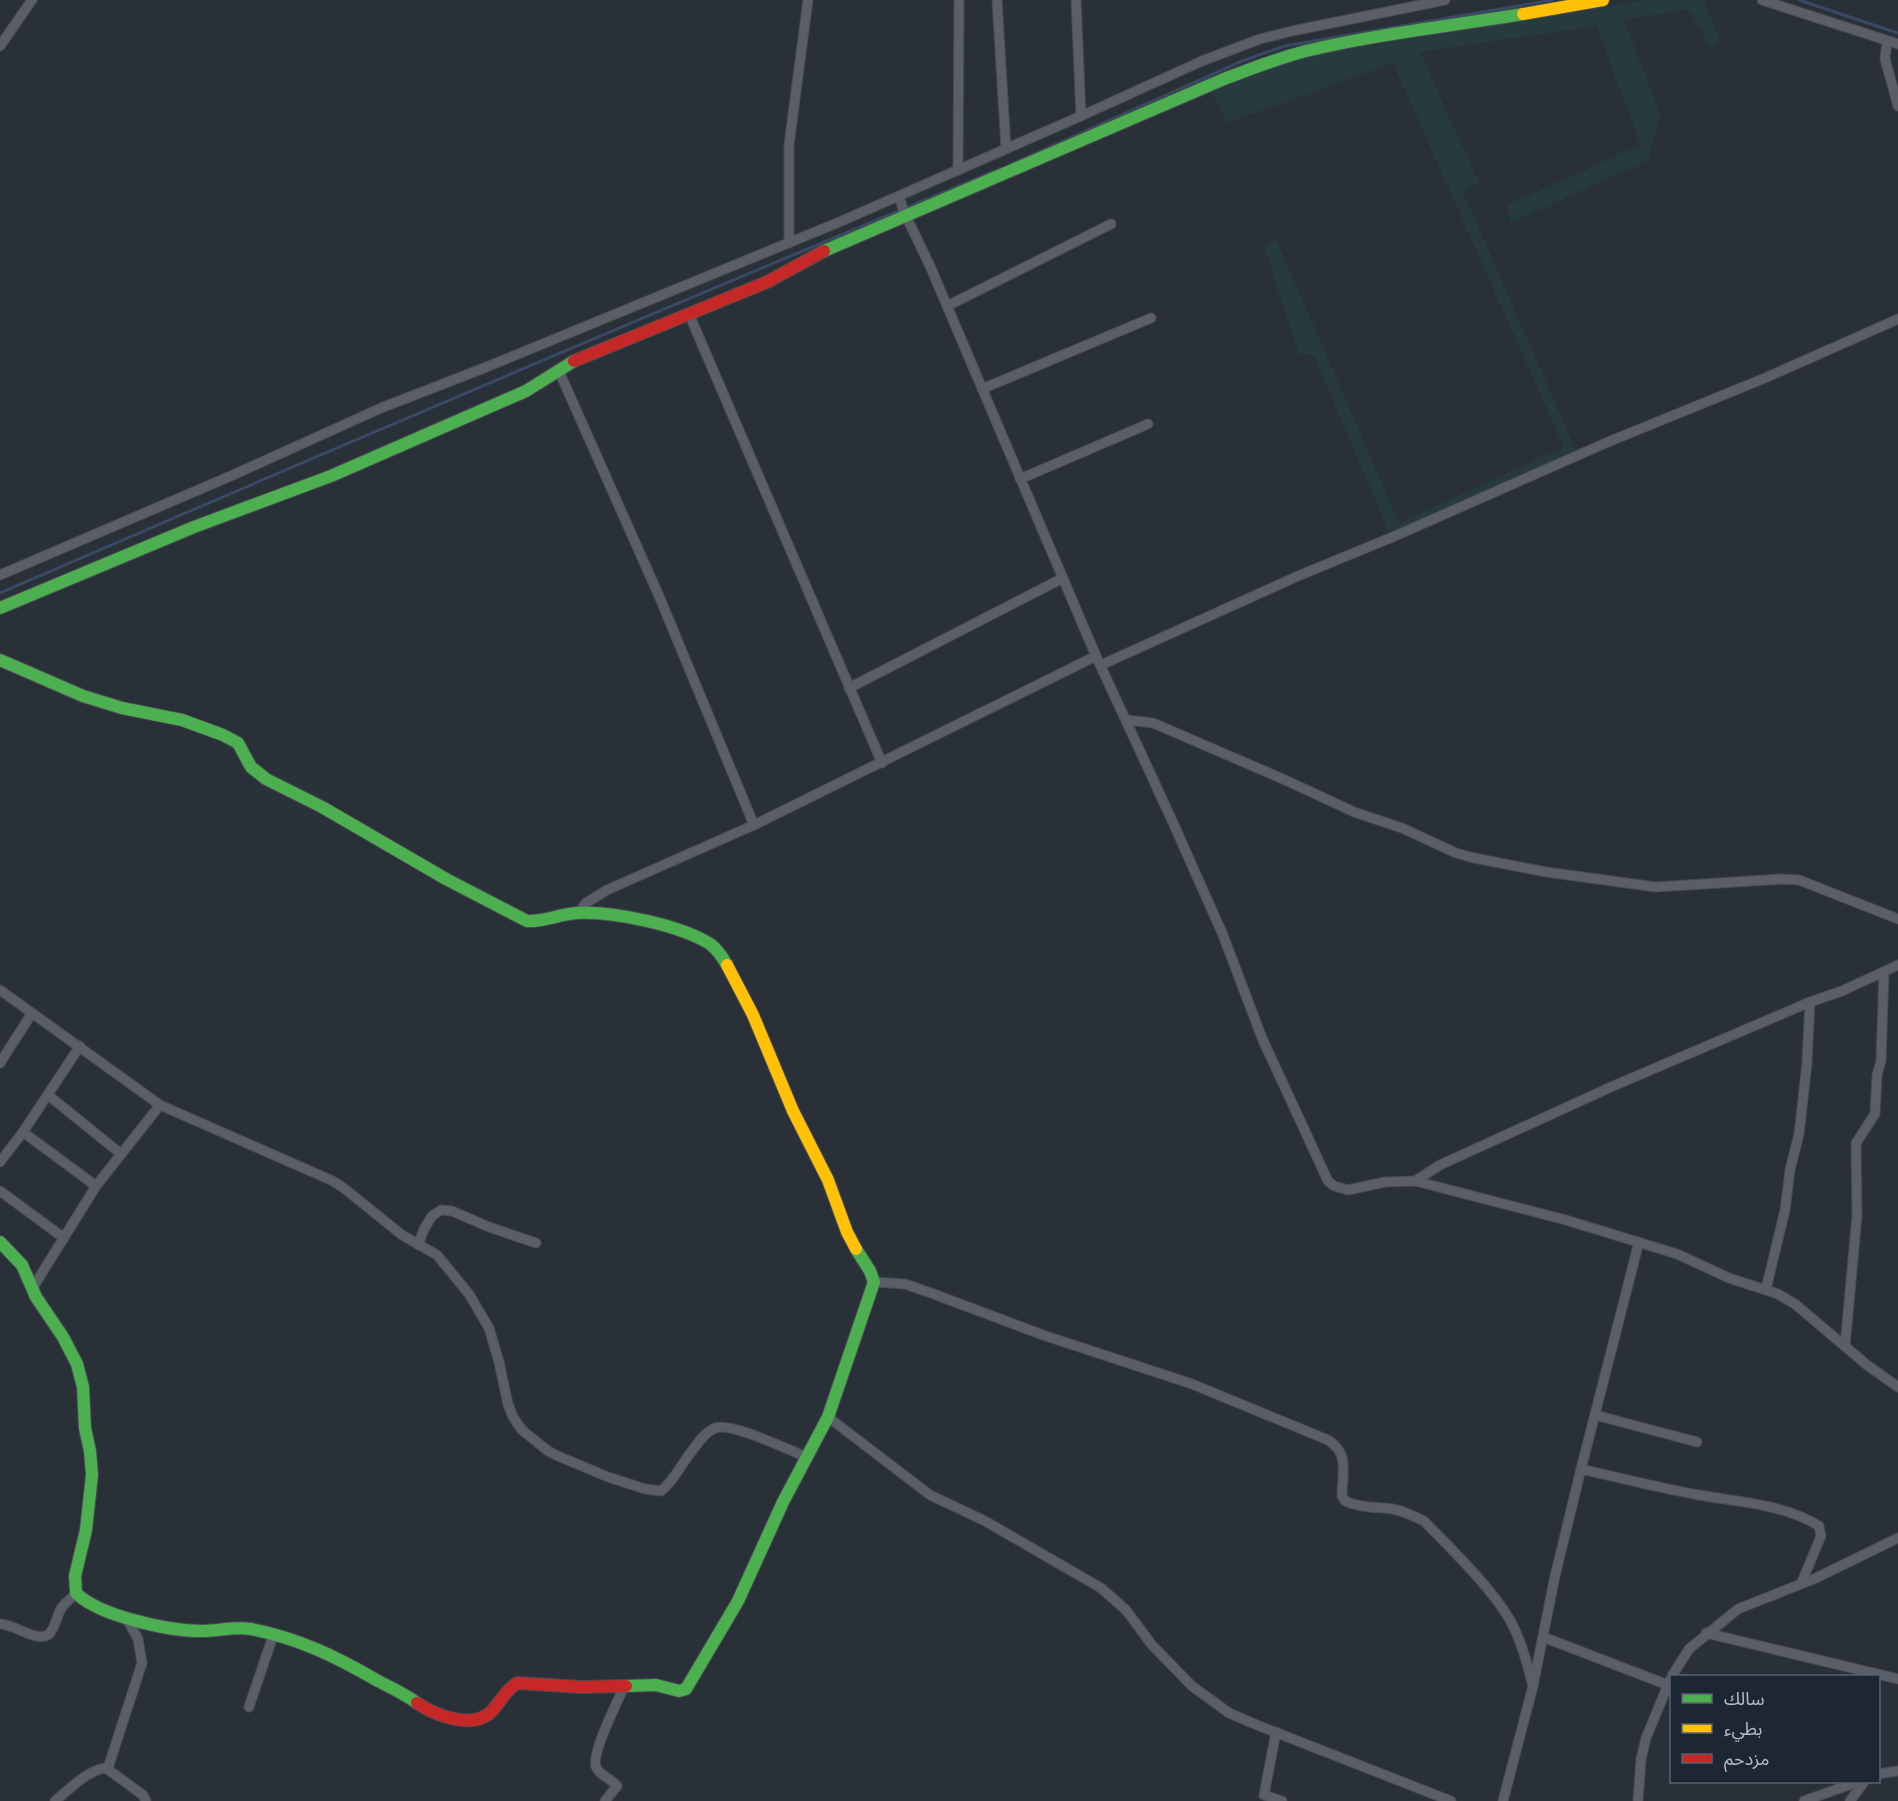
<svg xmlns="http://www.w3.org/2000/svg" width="1898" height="1801" font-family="Overpass,'Noto Sans Arabic',sans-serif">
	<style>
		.green { fill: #273a3e }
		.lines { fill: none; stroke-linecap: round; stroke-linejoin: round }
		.stream { stroke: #384963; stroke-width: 3 }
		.street-casing { stroke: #484c53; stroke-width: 11 }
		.fast-casing { stroke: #484c53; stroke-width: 14 }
		.slow-casing { stroke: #484c53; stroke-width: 14 }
		.jam-casing { stroke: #484c53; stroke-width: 14 }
		.street { stroke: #5a5e66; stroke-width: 9 }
		.fast { stroke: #4caf50; stroke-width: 12 }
		.slow { stroke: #ffc107; stroke-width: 12 }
		.jam { stroke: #c62828; stroke-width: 12 }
	</style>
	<rect width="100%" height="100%" fill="#2a3038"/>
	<path class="green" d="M1645 0H1704L1720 41 1712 50 1689 9 1624 20 1661 116 1650 149 1649 160 1510 223 1507 205 1641 145 1596 26 1420 52 1479 183 1463 192 1578 455 1391 537 1313 354 1299 355 1264 245 1276 239 1399 523 1564 447 1393 63 1227 123 1212 92 1296 58Z"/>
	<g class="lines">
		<g class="stream">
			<path d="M1799 0 1898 33"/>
			<path d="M1012 164 1242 61 1285 46 1552 0"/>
			<path d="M0 593C333 449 666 307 1000 169"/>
		</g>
		<defs>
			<g id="street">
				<path d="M997 0 1006 148"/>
				<path d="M1076 0 1081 116"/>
				<path d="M1762 0 1898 44"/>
				<path d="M1887 41 1885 59 1898 106"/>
				<path d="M0 46 32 0"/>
				<path d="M958 170 959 0"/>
				<path d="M899 196 904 212"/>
				<path d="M906 216 930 266 1096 656 1170 816 1223 935 1262 1038 1328 1181 1334 1186 1348 1190 1385 1182 1415 1181 1566 1220 1677 1254 1729 1278 1778 1294 1795 1304 1867 1365 1898 1387"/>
				<path d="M789 243V145L808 0"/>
				<path d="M947 306 1111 224"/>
				<path d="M689 314 882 763"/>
				<path d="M558 369 659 596 754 825"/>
				<path d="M982 389 1151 318"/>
				<path d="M1020 479 1148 424"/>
				<path d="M0 575 233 475 381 408 484 368 837 223 1081 116 1202 61 1260 39 1292 31 1445 0"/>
				<path d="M1101 665 1298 576 1395 536 1608 442 1765 378 1898 319"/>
				<path d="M849 688 1063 578"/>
				<path d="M1127 720 1153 723 1283 779 1354 812 1402 828 1456 853 1474 858 1546 872 1656 887 1782 879 1799 880 1898 919"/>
				<path d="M578 913 586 903 607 890 754 825 1096 656"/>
				<path d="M0 990 160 1105 333 1181 345 1189 402 1235 437 1255 469 1294 489 1328 499 1362 508 1404 513 1417 522 1430 548 1451 558 1456 608 1477 645 1489 661 1491C675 1480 681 1464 692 1451 698 1443 705 1432 715 1428 732 1422 788 1450 807 1457"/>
				<path d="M0 1063 32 1013"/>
				<path d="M48 1095 121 1154"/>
				<path d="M23 1132 96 1186"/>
				<path d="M0 1162 23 1132 80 1046"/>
				<path d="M1415 1181 1440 1165 1611 1087 1810 1002 1842 991 1898 965"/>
				<path d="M0 1191 64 1238"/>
				<path d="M418 1245 424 1229 432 1216 441 1210 452 1211 489 1227 536 1243"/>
				<path d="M874 1282 905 1284 931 1293 1043 1335 1192 1384 1328 1440C1350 1454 1342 1473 1342 1496L1345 1501C1360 1508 1376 1507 1393 1509 1404 1511 1414 1516 1424 1521 1452 1550 1490 1586 1510 1620 1521 1640 1527 1663 1533 1686"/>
				<path d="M32 1289 96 1186 160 1105"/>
				<path d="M1766 1289 1785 1210 1790 1170 1799 1134 1807 1063 1810 1002"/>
				<path d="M1845 1346 1857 1216 1856 1143 1875 1114 1877 1075 1881 1061 1884 972"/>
				<path d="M1595 1415 1697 1442"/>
				<path d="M828 1417 930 1495 985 1521 1101 1588 1126 1610 1152 1645 1192 1686 1229 1713 1257 1725 1451 1801"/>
				<path d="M1581 1469C1620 1478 1659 1488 1699 1495 1738 1502 1784 1504 1819 1526L1821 1536 1801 1584"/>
				<path d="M0 1624C12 1625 20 1631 32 1635 56 1643 53 1621 62 1607 66 1602 72 1598 76 1593"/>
				<path d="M1706 1633 1898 1679"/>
				<path d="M1543 1637 1668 1685"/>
				<path d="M1672 1676 1689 1649 1738 1609 1816 1578 1898 1538"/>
				<path d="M249 1707 273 1636"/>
				<path d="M1276 1732 1264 1795 1282 1801"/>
				<path d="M108 1768 142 1663 138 1639 126 1617"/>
				<path d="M1878 1774 1898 1771"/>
				<path d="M55 1801C69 1790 87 1770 106 1768L143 1795 146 1801"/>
				<path d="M605 1801 617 1786C612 1779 600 1776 596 1767 591 1754 618 1700 625 1685"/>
				<path d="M1503 1801 1533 1686 1555 1576 1581 1469 1639 1242"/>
				<path d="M1638 1801 1641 1759 1646 1738 1670 1680"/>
				<path d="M1804 1801 1857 1782"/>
				<path d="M1850 1801 1864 1782"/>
			</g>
			<g id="fast">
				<path d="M824 251 1224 79C1251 69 1278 58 1306 51 1377 34 1451 26 1523 14"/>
				<path d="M0 608 194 527 331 476 526 391 574 361"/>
				<path d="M0 660 83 696 122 708 182 720 223 735 238 743 251 767 266 779 322 807 446 879 527 921C545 922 559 914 577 913 612 911 680 925 710 944 717 949 723 958 727 965"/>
				<path d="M0 1242 22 1265 36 1297 63 1337 77 1364 83 1387 85 1428 90 1451 92 1475 86 1530 75 1576 76 1593C99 1616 169 1631 201 1631 219 1631 234 1626 251 1629 298 1638 337 1657 378 1681 392 1688 405 1694 417 1703"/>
				<path d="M626 1686 656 1685 679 1691 686 1689 738 1601 783 1502 828 1417 874 1282 870 1271 856 1249"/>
			</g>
			<g id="slow">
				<path d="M1523 14 1603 0"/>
				<path d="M727 965 753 1015 793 1111 828 1180 847 1232 856 1249"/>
			</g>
			<g id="jam">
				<path d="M574 361 767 282 824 251"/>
				<path d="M417 1703C436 1716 474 1730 492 1711 501 1701 505 1691 517 1683L581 1687 626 1686"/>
			</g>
		</defs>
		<use href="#street" class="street-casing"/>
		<use href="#fast" class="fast-casing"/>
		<use href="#slow" class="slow-casing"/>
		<use href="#jam" class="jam-casing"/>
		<use href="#street" class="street"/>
		<use href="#fast" class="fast"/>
		<use href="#slow" class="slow"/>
		<use href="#jam" class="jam"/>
	</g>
	<rect x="1670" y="1675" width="210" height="108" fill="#1d2633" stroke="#59626f" stroke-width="1.5"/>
	<rect x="1682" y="1694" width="30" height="9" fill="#4caf50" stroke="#59626f" stroke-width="1.5"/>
	<text x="1724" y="1705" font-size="18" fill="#b4bcc9">سالك</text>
	<rect x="1682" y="1724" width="30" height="9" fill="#ffc107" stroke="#59626f" stroke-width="1.5"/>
	<text x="1724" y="1735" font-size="18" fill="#b4bcc9">بطيء</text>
	<rect x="1682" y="1754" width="30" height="9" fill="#c62828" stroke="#59626f" stroke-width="1.5"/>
	<text x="1724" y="1765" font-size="18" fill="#b4bcc9">مزدحم</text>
</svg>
